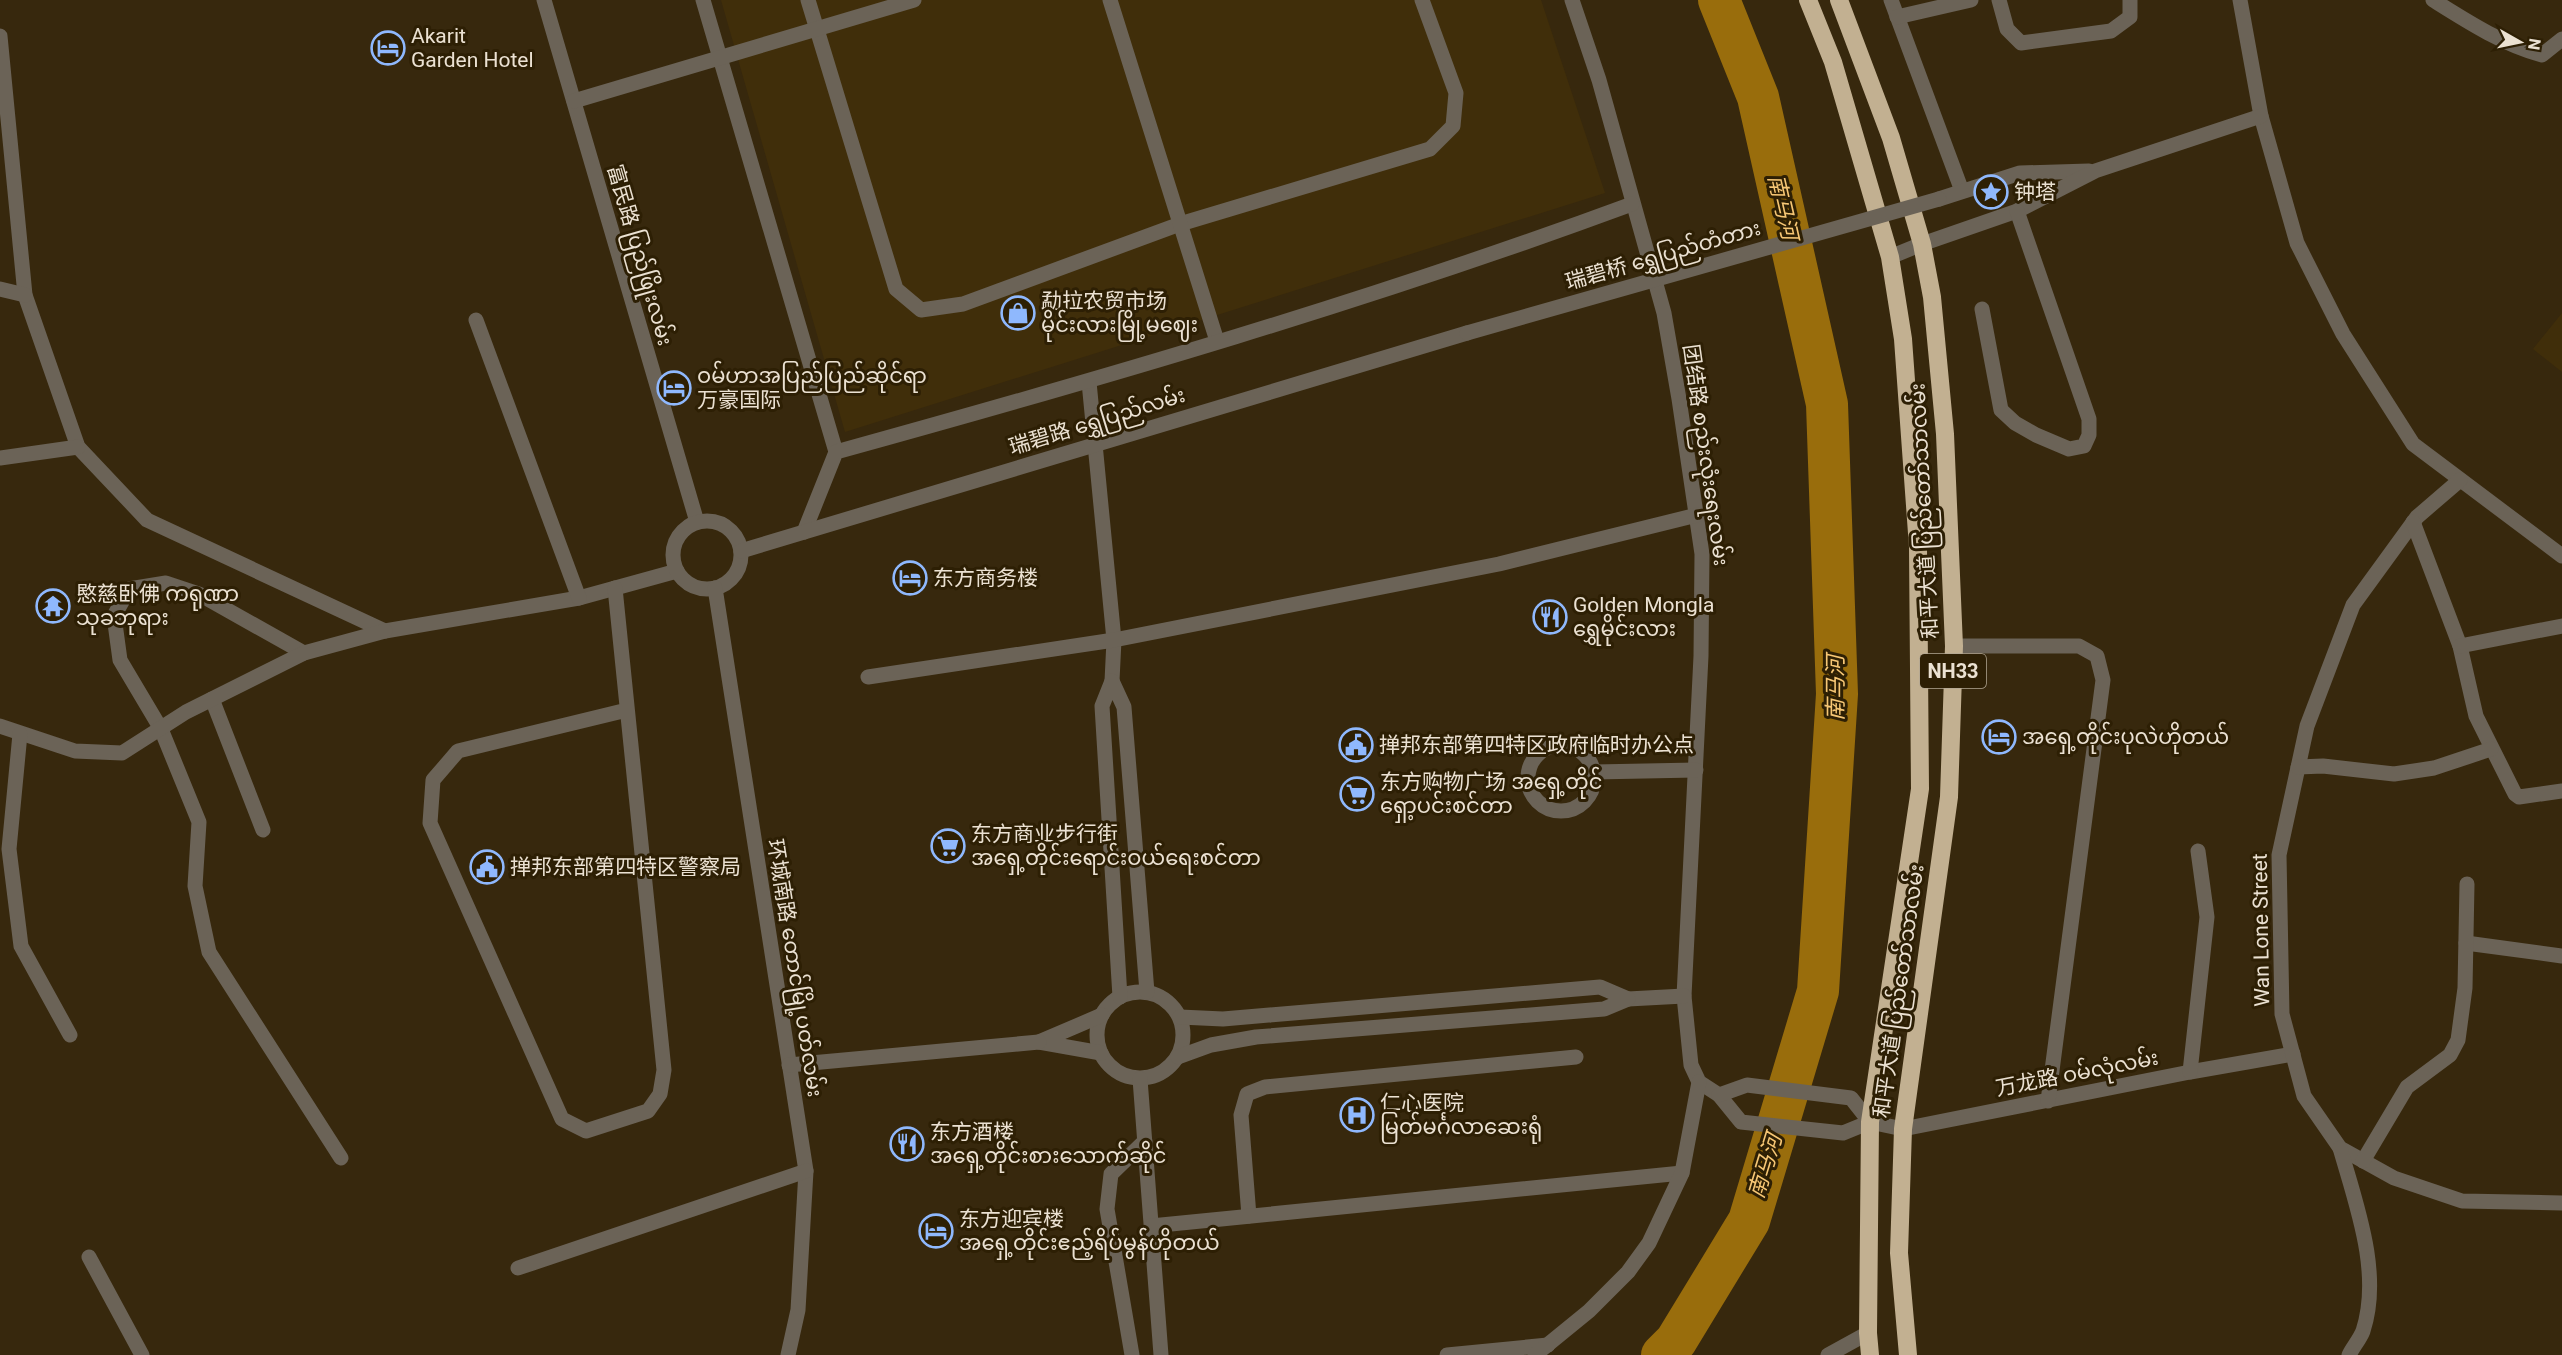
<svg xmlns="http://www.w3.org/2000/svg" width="2562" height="1355" font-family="Roboto,'Noto Sans SC','Noto Sans Myanmar',sans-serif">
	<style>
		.built { fill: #402e0a }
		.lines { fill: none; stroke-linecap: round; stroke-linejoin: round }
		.river { stroke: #996d0c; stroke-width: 42 }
		.minor { stroke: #6b6357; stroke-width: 15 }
		.highway { stroke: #c2b091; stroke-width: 18 }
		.minor-bridge { stroke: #6b6357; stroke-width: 15 }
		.labels { text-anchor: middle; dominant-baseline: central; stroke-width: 6; stroke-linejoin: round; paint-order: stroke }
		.shield { fill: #2d1f04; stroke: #b2a794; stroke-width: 1.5 }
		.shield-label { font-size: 20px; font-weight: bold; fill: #ebe1d2 }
		.poi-label { font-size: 21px; fill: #ebe1d2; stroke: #2d1f04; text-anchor: start }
		.street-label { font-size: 21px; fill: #ebe1d2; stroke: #2d1f04 }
		.water-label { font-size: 22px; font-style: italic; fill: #f7c775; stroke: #2d1f04 }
	</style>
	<rect width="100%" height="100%" fill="#37280d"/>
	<g class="built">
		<path d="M721 0H1541L1605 193 845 432Z"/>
		<path d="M2562 313V372L2533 349Z"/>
	</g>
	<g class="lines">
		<path class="river" d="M1662 1355 1676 1341 1749 1221 1818 991 1837 694 1827 404 1758 97 1719 0"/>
		<g class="minor">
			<path d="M544 0 697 522"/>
			<path d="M703 0 836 452"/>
			<path d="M808 0 896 289 921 310 963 304 1180 224 1430 149 1453 126 1456 93 1422 0"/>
			<path d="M1110 0 1217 341"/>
			<path d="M1572 0 1599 80 1664 313 1679 399 1702 554 1701 656 1684 996 1691 1065 1699 1082 1719 1095 1741 1122 1843 1133 1870 1122 1903 1129 2190 1072 2293 1054"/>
			<path d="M1891 0 1962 191"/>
			<path d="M1999 0 2007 29 2021 43 2111 31 2130 17V0"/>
			<path d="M2240 0 2261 116 2297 243 2343 334 2413 444 2562 556"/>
			<path d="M2433 0C2468 22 2502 44 2542 55L2562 39"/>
			<path d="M1897 17 1971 0"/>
			<path d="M0 36 25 295 78 447 147 520 385 631 579 598 677 571"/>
			<path d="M574 101 914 0"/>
			<path d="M1939 199 2020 173 2089 171"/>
			<path d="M1890 257 1922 244 2017 211 2095 171 2261 116"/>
			<path d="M0 289 25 295"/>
			<path d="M1982 309 2001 410 2015 423 2036 435 2069 449 2084 446 2089 435V419L2017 211"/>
			<path d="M476 320 579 598"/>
			<path d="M1089 382 1114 640 1112 681"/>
			<path d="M0 458 78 447"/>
			<path d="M2460 480 2417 517 2353 605 2307 726 2279 855 2282 1014 2304 1096 2340 1148 2394 1178 2462 1201 2562 1203"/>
			<circle cx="707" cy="555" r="34"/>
			<path d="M2413 522 2460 646 2476 716 2515 794 2519 797 2562 791"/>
			<path d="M804 532 836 452C1104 378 1372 300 1632 204"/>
			<path d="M741 551 1467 333"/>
			<path d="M615 588 664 1070 660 1094 648 1111 586 1131 562 1119 430 823 433 780 458 751 627 710"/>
			<path d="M715 588 806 1171 798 1310 788 1355"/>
			<path d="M1954 646H2079L2097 656 2103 680 2048 1101"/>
			<path d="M2460 646 2562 626"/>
			<path d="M304 653 199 594 166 583 129 589 114 616 120 660 161 729 199 822 195 886 209 952 341 1158"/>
			<path d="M868 677 1114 640 1499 564 1697 515"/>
			<path d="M212 699 263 830"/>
			<path d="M0 726 75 751 122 753 186 712 304 653 385 631"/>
			<path d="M20 734 9 849 21 946 70 1035"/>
			<circle cx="1561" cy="778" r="33"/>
			<path d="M2298 767 2323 766 2394 774 2434 768 2491 749"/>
			<path d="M1594 772 1696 770"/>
			<path d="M2466 943 2562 956"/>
			<circle cx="1140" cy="1035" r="43"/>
			<path d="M1120 997 1102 706 1112 681 1124 707 1147 992"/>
			<path d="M1628 999 1684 996"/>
			<path d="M1101 1053 1039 1042 1102 1015"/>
			<path d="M1178 1057 1211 1045 1256 1037 1604 1009 1628 999 1600 987 1223 1019 1180 1017"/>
			<path d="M789 1065 1039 1042"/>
			<path d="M2190 1072 2207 917 2198 851"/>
			<path d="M1140 1079 1161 1355"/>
			<path d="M1719 1095 1747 1085 1851 1098 1870 1122"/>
			<path d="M2340 1148C2356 1204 2382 1273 2363 1331 2360 1339 2353 1347 2349 1355"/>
			<path d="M2363 1161 2407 1087 2450 1055 2458 1040 2465 988 2467 884"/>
			<path d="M1249 1216 1241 1115 1247 1094 1265 1087 1576 1057"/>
			<path d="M1151 1226 1682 1173"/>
			<path d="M89 1257 142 1355"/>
			<path d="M518 1268 806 1171"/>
			<path d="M1132 1355 1107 1209 1111 1174 1145 1141"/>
			<path d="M1447 1355 1548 1345"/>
			<path d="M1535 1355 1589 1311 1628 1272 1649 1243 1682 1173 1699 1082"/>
			<path d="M1828 1355 1868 1333"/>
		</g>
		<g class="highway">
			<path d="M1808 0 1833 62 1890 257 1903 339 1918 547 1920 789 1870 1122 1868 1333 1870 1355"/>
			<path d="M1839 0 1891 138 1922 244 1932 297 1945 434 1954 646 1949 797 1903 1129 1899 1253 1908 1355"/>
		</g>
		<path class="minor-bridge" d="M1467 333 1939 199"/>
	</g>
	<defs>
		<symbol id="hotel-ring" viewBox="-11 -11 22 22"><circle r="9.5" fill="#2d1f04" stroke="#8fb8fd" stroke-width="1.5"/><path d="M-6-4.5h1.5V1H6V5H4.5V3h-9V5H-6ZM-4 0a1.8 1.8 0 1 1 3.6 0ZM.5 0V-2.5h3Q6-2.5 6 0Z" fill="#8fb8fd"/></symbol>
		<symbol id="sight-ring" viewBox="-11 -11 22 22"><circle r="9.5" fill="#2d1f04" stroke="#8fb8fd" stroke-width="1.5"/><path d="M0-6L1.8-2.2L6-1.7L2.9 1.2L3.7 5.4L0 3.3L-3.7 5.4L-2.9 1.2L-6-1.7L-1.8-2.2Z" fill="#8fb8fd"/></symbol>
		<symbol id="shop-ring" viewBox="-11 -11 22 22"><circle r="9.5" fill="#2d1f04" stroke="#8fb8fd" stroke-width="1.5"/><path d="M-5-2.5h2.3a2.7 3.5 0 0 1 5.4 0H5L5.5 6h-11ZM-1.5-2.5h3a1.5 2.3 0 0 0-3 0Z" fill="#8fb8fd"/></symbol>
		<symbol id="temple-ring" viewBox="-11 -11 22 22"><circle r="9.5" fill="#2d1f04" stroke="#8fb8fd" stroke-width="1.5"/><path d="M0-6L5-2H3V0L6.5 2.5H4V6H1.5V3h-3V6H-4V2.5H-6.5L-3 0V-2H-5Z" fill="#8fb8fd"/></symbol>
		<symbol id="restaurant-ring" viewBox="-11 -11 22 22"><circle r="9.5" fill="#2d1f04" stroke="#8fb8fd" stroke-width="1.5"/><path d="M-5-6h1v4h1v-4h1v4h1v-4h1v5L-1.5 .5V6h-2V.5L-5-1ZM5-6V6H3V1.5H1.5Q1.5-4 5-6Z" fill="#8fb8fd"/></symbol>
		<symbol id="civic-ring" viewBox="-11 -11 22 22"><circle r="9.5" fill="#2d1f04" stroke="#8fb8fd" stroke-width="1.5"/><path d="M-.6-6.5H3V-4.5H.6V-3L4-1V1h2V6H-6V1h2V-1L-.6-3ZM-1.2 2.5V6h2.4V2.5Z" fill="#8fb8fd"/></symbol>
		<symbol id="supermarket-ring" viewBox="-11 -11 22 22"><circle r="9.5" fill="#2d1f04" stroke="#8fb8fd" stroke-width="1.5"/><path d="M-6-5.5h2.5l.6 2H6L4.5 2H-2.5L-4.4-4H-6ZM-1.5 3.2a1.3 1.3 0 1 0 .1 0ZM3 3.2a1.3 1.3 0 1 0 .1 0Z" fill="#8fb8fd"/></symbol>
		<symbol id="hospital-ring" viewBox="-11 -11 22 22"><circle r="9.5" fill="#2d1f04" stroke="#8fb8fd" stroke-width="1.5"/><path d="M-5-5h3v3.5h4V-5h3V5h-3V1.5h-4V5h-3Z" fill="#8fb8fd"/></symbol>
	</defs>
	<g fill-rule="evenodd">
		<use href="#hotel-ring" x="369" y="29" width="38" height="38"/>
		<use href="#sight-ring" x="1972" y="173" width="38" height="38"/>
		<use href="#shop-ring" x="999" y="294" width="38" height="38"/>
		<use href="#hotel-ring" x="655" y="369" width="38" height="38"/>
		<use href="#hotel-ring" x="891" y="559" width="38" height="38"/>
		<use href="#temple-ring" x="34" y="587" width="38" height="38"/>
		<use href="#restaurant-ring" x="1531" y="598" width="38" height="38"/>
		<use href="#hotel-ring" x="1980" y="718" width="38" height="38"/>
		<use href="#civic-ring" x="1337" y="726" width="38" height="38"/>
		<use href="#supermarket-ring" x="1338" y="775" width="38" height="38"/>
		<use href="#supermarket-ring" x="929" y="827" width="38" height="38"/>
		<use href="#civic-ring" x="468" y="848" width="38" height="38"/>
		<use href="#hospital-ring" x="1338" y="1096" width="38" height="38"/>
		<use href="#restaurant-ring" x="888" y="1125" width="38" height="38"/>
		<use href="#hotel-ring" x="917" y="1212" width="38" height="38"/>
	</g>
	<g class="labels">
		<rect class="shield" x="1920" y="654" width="66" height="34" rx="4.5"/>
		<g class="shield-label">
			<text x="1953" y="671">NH33</text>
		</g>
		<g class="poi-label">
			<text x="411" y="36">Akarit<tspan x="411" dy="24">Garden Hotel</tspan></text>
			<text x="2014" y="192">钟塔</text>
			<text x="1041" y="301">勐拉农贸市场<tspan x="1041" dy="24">မိုင်းလားမြို့မဈေး</tspan></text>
			<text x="697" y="376">ဝမ်ဟာအပြည်ပြည်ဆိုင်ရာ<tspan x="697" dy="24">万豪国际</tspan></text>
			<text x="933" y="578">东方商务楼</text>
			<text x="76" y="594">愍慈卧佛 ကရုဏာ<tspan x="76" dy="24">သုခဘုရား</tspan></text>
			<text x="1573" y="605">Golden Mongla<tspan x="1573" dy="24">ရွှေမိုင်းလား</tspan></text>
			<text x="2022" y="737">အရှေ့တိုင်းပုလဲဟိုတယ်</text>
			<text x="1379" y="745">掸邦东部第四特区政府临时办公点</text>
			<text x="1380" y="782">东方购物广场 အရှေ့တိုင်<tspan x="1380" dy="24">ရှော့ပင်းစင်တာ</tspan></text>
			<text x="971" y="834">东方商业步行街<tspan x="971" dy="24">အရှေ့တိုင်းရောင်းဝယ်ရေးစင်တာ</tspan></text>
			<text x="510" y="867">掸邦东部第四特区警察局</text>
			<text x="1380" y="1103">仁心医院<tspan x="1380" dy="24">မြတ်မင်္ဂလာဆေးရုံ</tspan></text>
			<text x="930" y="1132">东方酒楼<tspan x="930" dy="24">အရှေ့တိုင်းစားသောက်ဆိုင်</tspan></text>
			<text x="959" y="1219">东方迎宾楼<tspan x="959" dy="24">အရှေ့တိုင်းဧည့်ရိပ်မွန်ဟိုတယ်</tspan></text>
		</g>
		<g class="street-label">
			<text transform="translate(640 255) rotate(74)">富民路 ပြည်ဖြိုးလမ်း</text>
			<text transform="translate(1663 255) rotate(-16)">瑞碧桥 ရွှေပြည်တံတား</text>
			<text transform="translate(1097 421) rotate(-17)">瑞碧路 ရွှေပြည်လမ်း</text>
			<text transform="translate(1706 455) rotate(82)">团结路 စည်းလုံးရေးလမ်း</text>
			<text transform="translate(1924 511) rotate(-93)">和平大道 ပြည်တော်သာလမ်း</text>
			<text transform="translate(2261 930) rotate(-91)">Wan Lone Street</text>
			<text transform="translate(795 968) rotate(81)">环城南路 တောင်မြို့ပတ်လမ်း</text>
			<text transform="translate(1899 991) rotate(-82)">和平大道 ပြည်တော်သာလမ်း</text>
			<text transform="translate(2077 1073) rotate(-11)">万龙路 ဝမ်လုံလမ်း</text>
		</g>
		<g class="water-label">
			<text transform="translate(1783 207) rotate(77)">南马河</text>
			<text transform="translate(1835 688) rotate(-90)">南马河</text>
			<text transform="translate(1765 1166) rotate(-73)">南马河</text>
		</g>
	</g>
	<g transform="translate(2520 42) rotate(99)" stroke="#2d1f04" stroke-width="4.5" paint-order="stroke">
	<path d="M0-4.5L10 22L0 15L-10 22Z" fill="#ebe1d2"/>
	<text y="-9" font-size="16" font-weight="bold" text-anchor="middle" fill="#ebe1d2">N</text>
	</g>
</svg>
